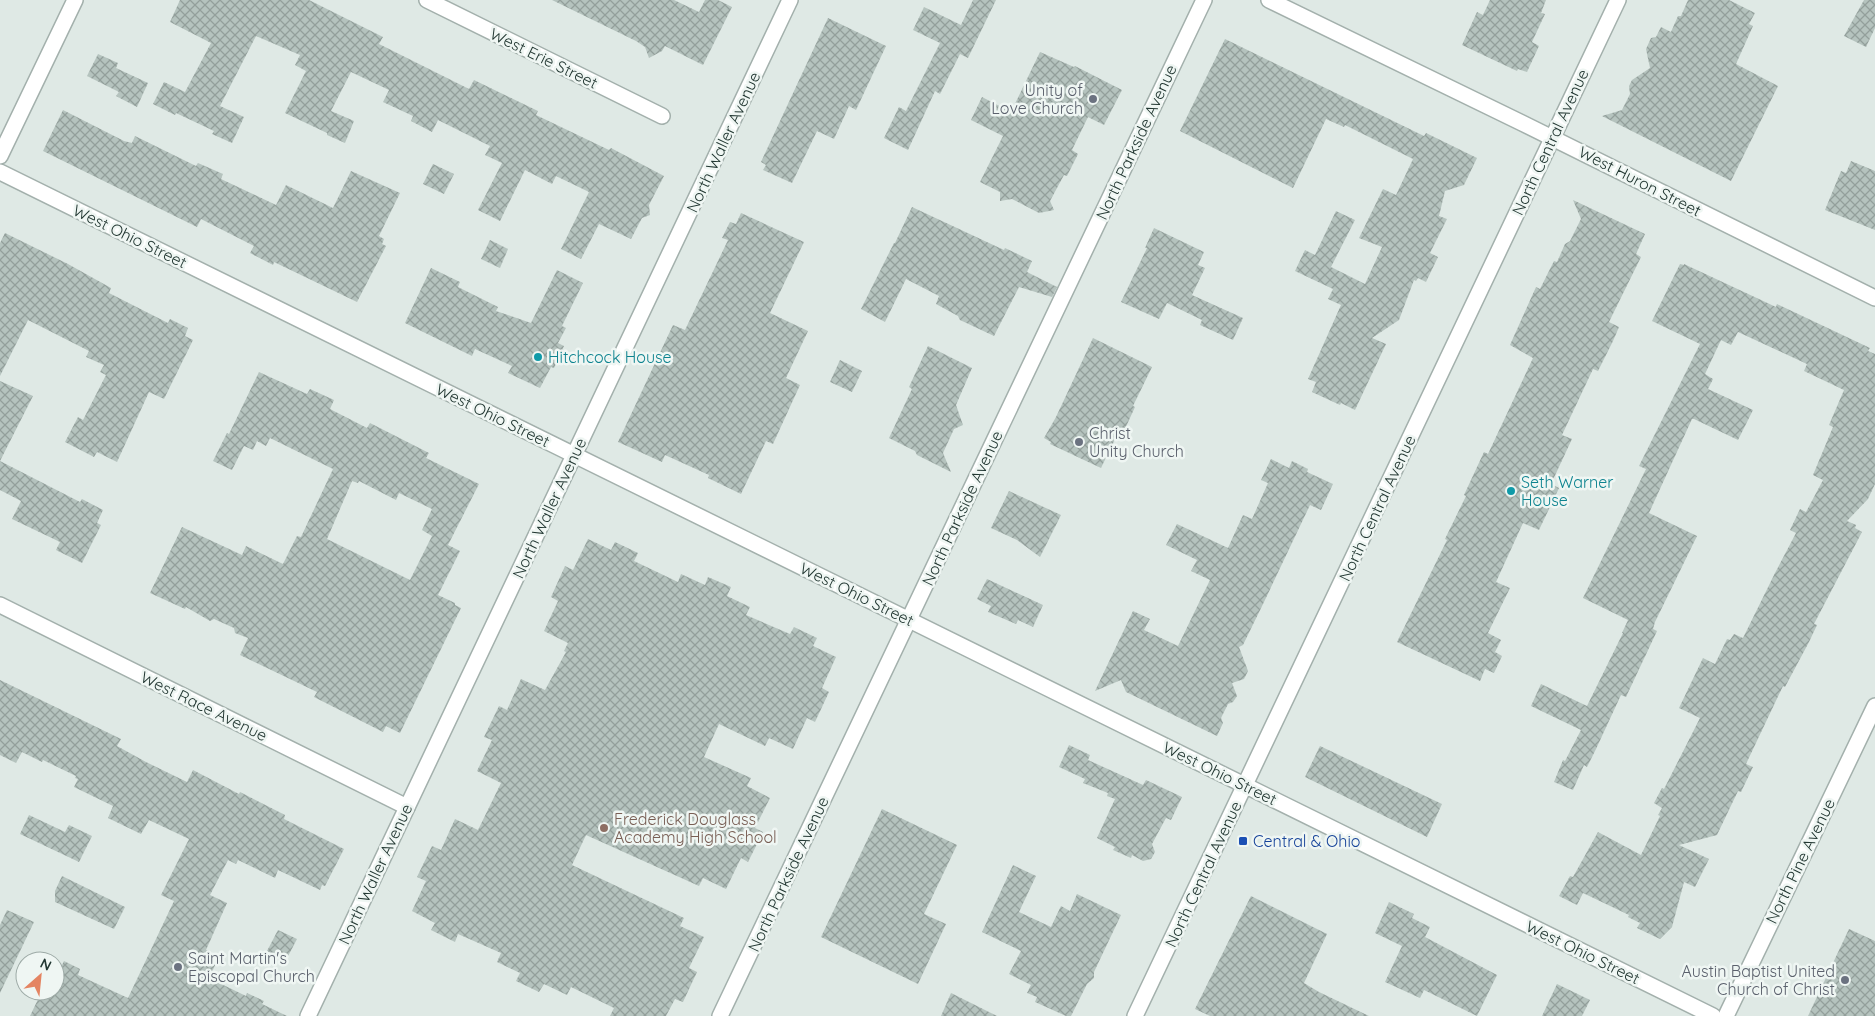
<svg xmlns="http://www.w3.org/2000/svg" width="1875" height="1016" font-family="Quicksand,sans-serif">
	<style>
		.building { fill: url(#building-cross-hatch); fill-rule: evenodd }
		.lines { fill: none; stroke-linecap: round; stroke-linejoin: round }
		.minor-casing { stroke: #a3b0ac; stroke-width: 18 }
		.minor { stroke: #fff; stroke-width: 15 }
		.worship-dot { fill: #6b7280; stroke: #eff6f3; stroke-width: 2 }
		.culture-dot { fill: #0f9aa8; stroke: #eff6f3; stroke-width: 2 }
		.education-dot { fill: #8d6e63; stroke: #eff6f3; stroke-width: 2 }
		.transit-dot { fill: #1a4fb4; stroke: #eff6f3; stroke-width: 2 }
		.labels { text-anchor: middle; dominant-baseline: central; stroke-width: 5; stroke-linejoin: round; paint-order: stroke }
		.street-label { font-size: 16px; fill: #223732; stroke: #eff6f3 }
		.worship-label { font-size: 16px; fill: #5b616d; stroke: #eff6f3; text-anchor: end }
		.culture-label { font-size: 16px; fill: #0d838f; stroke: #eff6f3; text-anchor: start }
		.education-label { font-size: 16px; fill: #785e54; stroke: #eff6f3; text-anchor: start }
		.transit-label { font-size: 16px; fill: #164399; stroke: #eff6f3; text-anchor: start }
	</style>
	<defs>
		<pattern id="building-cross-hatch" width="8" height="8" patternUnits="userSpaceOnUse" patternTransform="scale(1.25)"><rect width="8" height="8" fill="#b5c3be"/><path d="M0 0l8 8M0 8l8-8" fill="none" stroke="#939f9b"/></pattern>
	</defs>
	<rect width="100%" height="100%" fill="#dfe9e5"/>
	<g class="building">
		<path d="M180 0H309L383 37 379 44 469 89 474 80 538 111 536 115 609 150 611 148 664 176 649 205 650 215 642 218 631 239 599 224 581 259 561 249 589 192 556 176 552 184 525 170 500 221 478 210 502 163 485 155 490 146 438 120 432 132 411 121 413 116 383 102 389 90 351 72 331 111 354 121 345 143 327 135V133L285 113 306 71 295 65 300 55 256 36 220 106 244 117 232 143 212 134 214 131 176 113 175 115 153 104 164 82 185 92 211 43 170 22Z"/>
		<path d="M552 0H674L699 12 705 0H718L732 7 703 65 665 46 662 51 649 58 645 47 636 41Z"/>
		<path d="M973 0H996L968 58 960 54 940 94 935 91 908 150 884 138 899 107 906 111 940 43 913 30 924 7 961 25Z"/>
		<path d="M1490 0H1546L1541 13 1545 14 1532 42 1539 46 1527 72 1518 69 1517 71 1462 45 1477 12 1483 15Z"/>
		<path d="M1688 0H1729L1755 13 1749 24 1753 26 1736 64 1778 86 1731 181 1602 116 1622 110 1630 94 1629 86 1632 80 1650 68 1646 49 1651 38 1656 37 1661 27 1671 32 1678 16H1681Z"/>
		<path d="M1864 0H1875V28L1866 47 1844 36Z"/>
		<path d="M828 18 886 46 856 110 849 106 834 139 817 131 792 183 763 170 766 165 761 162Z"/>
		<path d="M1225 39 1424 136 1426 133 1477 158 1464 185 1445 191 1439 216 1447 219 1430 253 1438 257 1426 282 1418 278 1416 281 1414 280 1399 320 1372 338 1386 344 1355 410 1341 403 1340 405 1312 392 1316 382 1308 379 1341 305 1328 299 1333 289 1295 271 1305 250 1315 255 1336 211 1355 220 1331 267 1365 284 1382 247 1359 238 1383 189 1396 195 1413 159 1345 125 1344 127 1326 119 1293 188 1180 131Z"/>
		<path d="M1040 52 1074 67 1075 66 1122 90 1104 125 1088 117 1072 150 1078 154 1067 176 1064 175 1050 201 1054 210 1039 213 1012 199 1000 201V192L980 182 1003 136 971 120 982 97 1011 112Z"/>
		<path d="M98 54 118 63 116 68 148 83 137 107 116 96 119 92 87 76Z"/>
		<path d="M63 110 124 141 132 143 135 136 196 166 198 163 223 174 221 179 276 205 286 185 333 208 351 171 400 193 379 236 384 239 382 244 386 246 357 302 274 262 273 265 250 253 254 246 201 219 197 227 43 151Z"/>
		<path d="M1851 161 1875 171V230L1825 210 1841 171 1846 173Z"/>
		<path d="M433 164 454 174 444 194 423 184Z"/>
		<path d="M1573 200 1645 234 1636 254 1641 257 1609 322 1619 327 1613 341 1598 371 1593 369 1562 435 1572 439 1551 484 1559 488 1539 530 1523 523 1496 582 1510 588 1488 633 1501 640 1495 652 1502 656 1494 673 1485 669 1480 681 1397 642 1447 540 1445 539 1466 496 1464 495 1484 452 1488 454 1533 358 1510 345 1536 287 1540 289 1554 261 1557 262 1565 244 1570 241 1581 219Z"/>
		<path d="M912 207 1004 250 1005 248 1032 261 1027 272 1057 287 1052 297 1019 287 994 336 960 320 958 316 936 304 939 296 906 279 885 322 861 309 894 243H895Z"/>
		<path d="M741 213 804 242 770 313 808 331 786 378 800 385 773 444 766 441 741 494 708 478 709 475 665 455 662 462 618 442 673 325 685 330 728 240 722 238 730 222 736 224Z"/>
		<path d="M1154 228 1204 252 1198 265 1205 268 1192 295 1243 318 1233 340 1200 325 1202 320 1167 303 1159 319 1121 302 1147 248H1145Z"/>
		<path d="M5 233 68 264 111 288 109 293 168 323 170 319 188 328 185 336 193 340 164 399 149 392 117 462 97 452 94 457 65 442 78 417 83 420 106 375 100 372 104 365 86 357 89 351 28 320 0 376V243Z"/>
		<path d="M490 240 508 249 500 268 481 259Z"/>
		<path d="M1680 264 1684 265V264L1776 307 1777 304 1870 348 1868 351 1875 354V484L1868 499 1847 521 1856 525 1855 528 1862 532 1814 624 1817 625 1809 642 1785 687 1783 686 1746 764 1753 767 1741 792 1738 791 1717 835 1679 845 1709 859 1695 887 1684 882 1672 927 1660 939 1637 928 1640 923 1628 917 1629 915 1583 893 1577 905 1559 896 1570 876 1573 877 1598 832 1641 855 1660 816 1658 815 1662 808 1654 803 1662 788 1664 789 1700 718 1679 708 1703 658 1715 664 1727 639 1730 640 1734 634 1743 638 1775 573 1796 533 1790 530 1800 509 1806 512 1823 480 1813 475 1833 427 1829 425 1844 390 1804 371 1807 364 1738 332 1731 345 1721 340 1705 374 1713 379 1708 389 1753 410 1738 440 1694 419H1692L1649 513 1697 536 1655 622 1653 629 1657 631 1626 697 1621 695 1596 749 1587 767 1584 765 1573 790 1554 782 1563 760 1565 761 1581 730 1531 706 1541 684 1587 706 1623 633H1622L1628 620 1583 598 1646 469 1639 466 1700 344 1652 321Z"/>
		<path d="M431 268 460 282 458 287 498 307 496 311 531 323 557 270 583 283 562 326 566 328 558 343 564 346 554 368 551 367 540 388 508 373 512 366 475 349 472 356 405 323Z"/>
		<path d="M1093 338 1152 367 1133 406 1135 407 1124 431 1120 429 1101 468 1050 444 1051 442 1044 438 1056 417Z"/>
		<path d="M928 346 972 368 956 405 963 425 954 429 943 453 951 472 917 455 915 451 889 438 912 389 909 387Z"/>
		<path d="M840 360 862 371 852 392 830 382Z"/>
		<path d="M259 372 307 394 310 389 334 400 330 409 367 428 370 423 429 453 426 458 479 484 448 545 460 551 438 595 455 603V605L461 608 400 733 386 726 383 732 314 697 317 692 240 655 248 638 235 633 234 628 214 619 210 621 186 607 185 609 150 593 182 527 242 555 246 546 283 564 297 536 301 537 333 469 270 438 266 446 257 441 253 450 244 446 232 470 213 461 227 433 229 434ZM352 481 358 483 359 481 396 500 399 493 432 509 422 530 432 536 410 580 327 539Z"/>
		<path d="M0 381 33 396 0 461 80 502 82 499 103 510 97 523 101 525 82 563 56 550 60 542 12 519 21 501 0 490Z"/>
		<path d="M1271 459 1289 468 1292 461 1308 469 1307 472 1333 484 1321 510 1310 505 1264 602 1243 645 1239 647 1248 671 1244 679 1232 683 1237 696 1233 702 1228 704 1221 718 1223 723 1217 736 1126 692 1121 680 1095 691 1133 611 1150 619 1144 630 1178 646 1210 580 1191 571 1197 560 1166 545 1177 524 1228 548 1243 515 1252 519 1268 483 1261 480Z"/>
		<path d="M1009 491 1061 515 1040 557 1017 540 991 528Z"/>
		<path d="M588 539 611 550 615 542 638 553 634 561 678 582 681 574 705 585 708 577 731 587 727 596 750 607 746 615 790 634 794 627 817 638 813 646 836 657 822 688 829 692 815 722 807 718 793 749 769 738 765 746 719 724 704 757 751 778 747 786 770 798 755 828 763 832 748 862 741 858 726 889 703 878 699 886 586 835 572 865 684 918 680 926 704 937 689 968 697 972 683 1002 675 999 666 1016H610L614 1008 571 987 567 995 544 984 539 992 516 981 520 973 497 962 501 953 458 934 455 942 431 930 435 923 412 911 426 881 417 877 432 846 441 850 455 819 478 830 501 783 477 771 492 740 484 737 499 706 507 710 521 679 545 690 566 652 564 651 568 643 544 631 558 601 551 597 565 566 573 570Z"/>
		<path d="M987 579 1043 605 1033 627 1018 620 1016 624 988 612 991 606 977 599Z"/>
		<path d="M0 680 121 739 117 746 146 762 187 782 193 770 239 794 240 792 285 815 284 819 344 849 325 886 322 885 320 890 278 870 275 878 238 860 236 864 228 860 210 895 227 903 206 950 219 957 209 978 246 996 247 993 264 1001 262 1004 287 1016H30L42 991H55V964L61 967 64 961 80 969 78 975 128 998 174 901 161 895 189 839 149 820 141 834 108 818 113 806 74 787 78 779 75 778 76 776 43 760 42 762 22 752 16 763 0 755Z"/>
		<path d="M1069 745 1090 755 1088 760 1143 785 1146 780 1182 797 1171 820 1166 818 1152 844 1155 852 1151 859 1143 861 1132 855 1131 858 1113 850 1115 847 1097 838 1115 799 1107 796 1108 793 1083 783 1085 779 1059 767Z"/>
		<path d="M1320 746 1442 804 1427 837 1305 777Z"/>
		<path d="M882 809 957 845 924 914 946 924 918 984 821 937Z"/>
		<path d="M29 815 65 832 69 825 92 836 79 862 20 834Z"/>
		<path d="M1013 865 1036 876 1019 912 1051 927 1061 906 1070 911 1077 894 1121 915 1094 972V978L1087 984 1071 1016H1066L1035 1002 1037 997 1027 993 1031 985 1009 974 1021 951 982 932Z"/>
		<path d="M62 876 125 907 114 929 55 902V891Z"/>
		<path d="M1251 896 1327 934 1304 983 1319 992 1369 1016H1210L1195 1009Z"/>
		<path d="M1389 902 1414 914 1412 918 1430 927 1425 937 1497 975 1477 1016 1424 990 1420 998 1385 982 1402 946 1375 933Z"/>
		<path d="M7 910 34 922 0 993V925Z"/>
		<path d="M1849 929 1875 941V1016H1808Z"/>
		<path d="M278 930 297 939 286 960 267 951Z"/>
		<path d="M1557 984 1590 1000 1582 1016H1542Z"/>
		<path d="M951 993 997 1016H941Z"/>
	</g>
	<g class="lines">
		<defs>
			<g id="minor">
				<path d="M427 0 662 116"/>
				<path d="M1269 0 1522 123 1875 298"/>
				<path d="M0 156 75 0"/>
				<path d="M0 172 1713 1016"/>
				<path d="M0 605 407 807"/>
				<path d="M308 1016 790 0"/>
				<path d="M720 1016 1204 0"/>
				<path d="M1135 1016 1618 0"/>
				<path d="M1726 1016 1875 706"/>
			</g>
		</defs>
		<use href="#minor" class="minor-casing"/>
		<use href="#minor" class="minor"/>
	</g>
	<g class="worship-dot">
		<circle cx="1093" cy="99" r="5"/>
		<circle cx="1079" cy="442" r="5"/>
		<circle cx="178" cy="967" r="5"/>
		<circle cx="1845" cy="980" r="5"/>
	</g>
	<g class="culture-dot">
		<circle cx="538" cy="357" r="5"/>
		<circle cx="1511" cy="491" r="5"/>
	</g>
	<circle class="education-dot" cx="604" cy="828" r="5"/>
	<rect class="transit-dot" x="1238" y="836" width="10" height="10" rx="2.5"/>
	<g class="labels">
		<g class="street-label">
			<text transform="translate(544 58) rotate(26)">West Erie Street</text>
			<text transform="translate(723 142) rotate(-65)">North Waller Avenue</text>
			<text transform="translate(1136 142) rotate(-65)">North Parkside Avenue</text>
			<text transform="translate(1550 142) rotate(-65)">North Central Avenue</text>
			<text transform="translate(1640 181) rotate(27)">West Huron Street</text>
			<text transform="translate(130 236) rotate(26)">West Ohio Street</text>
			<text transform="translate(493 415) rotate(26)">West Ohio Street</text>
			<text transform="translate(549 508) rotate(-65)">North Waller Avenue</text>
			<text transform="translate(962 508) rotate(-65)">North Parkside Avenue</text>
			<text transform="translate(1377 508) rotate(-65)">North Central Avenue</text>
			<text transform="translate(857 594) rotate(26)">West Ohio Street</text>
			<text transform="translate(204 706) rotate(26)">West Race Avenue</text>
			<text transform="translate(1220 773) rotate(26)">West Ohio Street</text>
			<text transform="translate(1800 861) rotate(-64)">North Pine Avenue</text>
			<text transform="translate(375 874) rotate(-65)">North Waller Avenue</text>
			<text transform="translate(788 874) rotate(-65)">North Parkside Avenue</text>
			<text transform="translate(1203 874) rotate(-65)">North Central Avenue</text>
			<text transform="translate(1583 952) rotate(26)">West Ohio Street</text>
		</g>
		<g class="worship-label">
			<text x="1083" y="90">Unity of<tspan x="1083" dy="18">Love Church</tspan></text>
			<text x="1089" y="433" text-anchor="start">Christ<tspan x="1089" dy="18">Unity Church</tspan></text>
			<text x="188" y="958" text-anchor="start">Saint Martin's<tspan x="188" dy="18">Episcopal Church</tspan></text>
			<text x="1835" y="971">Austin Baptist United<tspan x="1835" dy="18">Church of Christ</tspan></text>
		</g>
		<g class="culture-label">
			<text x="548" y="357">Hitchcock House</text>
			<text x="1521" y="482">Seth Warner<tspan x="1521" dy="18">House</tspan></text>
		</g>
		<g class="education-label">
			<text x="614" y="819">Frederick Douglass<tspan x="614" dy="18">Academy High School</tspan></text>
		</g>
		<g class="transit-label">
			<text x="1253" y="841">Central &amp; Ohio</text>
		</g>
	</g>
	<g transform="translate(40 976) rotate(27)"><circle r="24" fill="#eff6f3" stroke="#9daaa6"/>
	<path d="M0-4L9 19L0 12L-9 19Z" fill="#e48462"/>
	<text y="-8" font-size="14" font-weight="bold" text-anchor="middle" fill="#223732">N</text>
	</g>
</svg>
